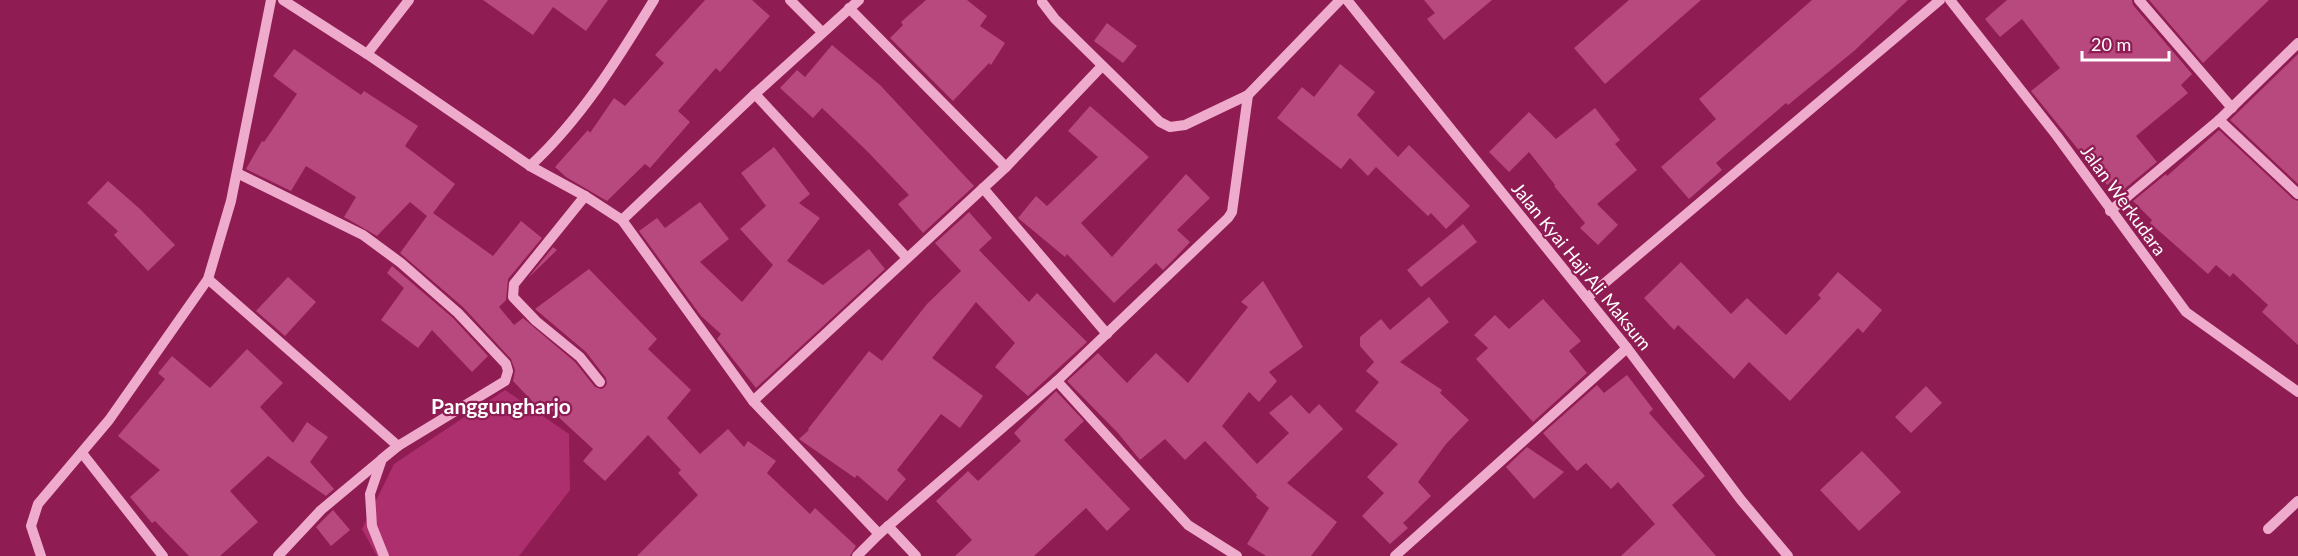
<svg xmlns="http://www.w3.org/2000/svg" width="2298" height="556" font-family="Lato,sans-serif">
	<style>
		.green { fill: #ad2f6d }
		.building { fill: #b8497f }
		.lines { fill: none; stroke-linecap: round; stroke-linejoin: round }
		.minor { stroke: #eeabcc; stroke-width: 10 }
		.labels { text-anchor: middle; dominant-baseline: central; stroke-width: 4.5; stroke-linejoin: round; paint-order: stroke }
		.street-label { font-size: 18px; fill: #fff; stroke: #8f1c53 }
		.quarter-label { font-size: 21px; font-weight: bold; fill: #fff; stroke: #8f1c53 }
	</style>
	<rect width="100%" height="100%" fill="#8f1c53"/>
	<path class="green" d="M505 390 569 434 570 490 519 556H377L362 529 394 464Z"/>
	<g class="building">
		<path d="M483 0H608L586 31 553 7 533 35Z"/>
		<path d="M705 0H752L770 16 720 72 716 68 678 111 690 122 650 168 645 164 607 201 566 177 555 167 588 130 590 133 614 98 625 106 664 63 655 55Z"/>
		<path d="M926 0H967L987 16 980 26 1005 43 991 65 989 63 953 101 890 38 903 25 901 22Z"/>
		<path d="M1424 0H1492L1444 40 1427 19 1435 13Z"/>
		<path d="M1629 0H1701L1605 84 1574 48Z"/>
		<path d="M1812 0H1908L1854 51 1788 105 1786 103 1716 163 1722 170 1689 199 1661 167 1716 119 1699 99Z"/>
		<path d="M2007 0H2132L2133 5 2192 74 2181 85 2188 93 2136 136 2157 162 2123 190 2113 180 2107 185 2031 91 2060 68 2022 19 2000 37 1985 19Z"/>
		<path d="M2149 0H2269L2203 63Z"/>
		<path d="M1107 23 1137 46 1123 63 1094 41Z"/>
		<path d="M832 45 880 85 974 186 923 233 898 204 909 195 867 151 822 108 813 118 780 88 797 70 805 77Z"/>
		<path d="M294 49 361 95 364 91 418 126 405 146 455 184 433 213 493 256 521 221 542 238 508 279 506 300 499 307 514 325 523 318 575 362 595 387 601 389 604 388 607 384 606 378 586 352 535 309 589 269 657 339 648 349 691 390 667 418 700 454 728 429 744 447 748 441 776 461 767 473 810 514 815 508 856 546 850 556H637L698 495 678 473 681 470 648 435 605 481 583 461 593 449 540 400 536 405 513 381 515 370 511 359 463 307 400 253 427 216 410 202 377 236 344 217 356 197 306 166 291 191 246 169 262 141 264 142 297 94 273 76Z"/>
		<path d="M2298 54V184L2230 120Z"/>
		<path d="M1340 64 1375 92 1357 115 1398 157 1409 145 1470 206 1446 229 1431 213 1428 216 1376 167 1368 176 1350 158 1341 169 1277 118 1302 87 1314 97Z"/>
		<path d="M1090 106 1149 157 1081 223 1112 257 1186 174 1210 198 1177 230 1190 242 1176 257 1163 270 1156 263 1114 303 1067 254 1065 257 1018 218 1036 196 1047 206 1098 157 1068 131Z"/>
		<path d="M1595 108 1620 140 1615 144 1637 170 1597 204 1618 225 1598 245 1580 228 1585 223 1554 186 1555 185 1529 152 1509 172 1489 152 1529 112 1556 139Z"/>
		<path d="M2219 130 2293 199 2298 201V345L2262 312 2268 305 2233 273 2230 277 2216 265 2208 274 2150 223 2152 220 2133 201 2166 174 2167 176Z"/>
		<path d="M774 147 810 194 799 203 820 218 787 261 823 285 869 249 885 269 756 388 717 339 721 334 701 316 639 231 657 218 665 228 700 202 729 239 700 262 742 302 773 265 740 229 766 206 741 173Z"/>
		<path d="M108 181 140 209 175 245 148 271 114 235 118 231 87 203Z"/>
		<path d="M969 212 992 238 979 250 1029 302 1037 293 1087 342 1028 396 995 367 1015 343 976 302 932 358 983 396 960 428 941 414 897 470 906 479 887 501 857 475 855 478 799 439 809 430 808 429 869 351 882 361 927 304 961 271 935 243Z"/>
		<path d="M1463 224 1477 242 1421 287 1407 270Z"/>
		<path d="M553 247 557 250 528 278Z"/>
		<path d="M1681 262 1731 314 1747 298 1786 335 1821 298 1818 295 1838 272 1882 310 1863 333 1858 328 1790 401 1749 362 1734 379 1678 325 1674 330 1644 298Z"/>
		<path d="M392 266 453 318 488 356 472 372 432 330 418 348 381 320 404 288 387 273Z"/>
		<path d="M288 277 316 302 285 336 256 311Z"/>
		<path d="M1263 281 1303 347 1269 372 1277 381 1259 402 1249 392 1222 426 1257 464 1289 433 1269 413 1291 395 1309 414 1319 404 1343 429 1287 483 1337 522 1311 556H1266L1247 544 1269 508 1256 497 1257 495 1205 441 1185 460 1165 439 1140 460 1118 433 1067 381 1098 353 1127 383 1156 353 1188 383 1248 307 1241 302Z"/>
		<path d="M1429 297 1449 322 1400 362 1442 390 1440 393 1469 420 1446 444 1418 482 1431 496 1403 523 1408 528 1390 544 1362 516 1384 493 1367 477 1398 444 1355 411 1379 382 1366 371 1374 362 1360 346V337L1381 319 1390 330Z"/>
		<path d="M1543 299 1581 341 1569 351 1587 373 1533 422 1476 359 1488 348 1474 335 1495 315 1509 329Z"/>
		<path d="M247 349 283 383 260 407 293 443 307 422 328 437 310 462 334 489 326 496 268 456 230 491 258 522 220 556H189L155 521 152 523 130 497 160 470 118 436 165 379 158 373 172 356 210 388Z"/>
		<path d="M1627 375 1653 409 1649 413 1705 476 1672 505 1716 556H1621L1655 524 1618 482 1611 489 1586 463 1577 471 1543 433 1597 385 1604 393Z"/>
		<path d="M1926 386 1942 403 1911 433 1895 417Z"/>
		<path d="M1056 391 1084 421 1064 440 1130 509 1107 531 1086 508 1034 556H955L972 540 936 501 968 471 978 481 1021 441 1014 433Z"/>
		<path d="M1527 447 1564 472 1534 499 1506 467Z"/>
		<path d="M1862 451 1901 492 1859 531 1820 490Z"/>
		<path d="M333 510 350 530 331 546 316 527Z"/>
	</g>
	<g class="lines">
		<g class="minor">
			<path d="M283 0 367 54 530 166 585 196 622 220 753 401 879 534 1057 381 1228 218 1232 212 1248 95 1340 0"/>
			<path d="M790 0 822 32"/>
			<path d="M1347 0 1627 348 1741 500 1788 556"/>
			<path d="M1950 0 2057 136 2186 312 2298 392"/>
			<path d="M2139 0 2232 108"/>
			<path d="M1042 2 1055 19 1160 122 1170 127 1185 125 1248 95"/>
			<path d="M849 8 1006 167"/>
			<path d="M367 54 409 0"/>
			<path d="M755 94 907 258"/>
			<path d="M2219 120 2298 194"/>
			<path d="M530 166C581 119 618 59 654 0"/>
			<path d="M237 173 363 235 401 263 458 313 506 364 508 371 505 381 398 446"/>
			<path d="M983 188 1107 334"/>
			<path d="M585 196 514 284 513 297 536 321 580 357 600 382"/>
			<path d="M2110 211 2219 120 2298 43"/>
			<path d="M622 220 755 94 859 0"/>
			<path d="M208 279 398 446 382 459 370 494 372 526 384 556"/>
			<path d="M1587 298 1940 0"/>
			<path d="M1057 381 1188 525 1237 556"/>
			<path d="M753 401 1006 167 1102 66"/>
			<path d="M82 453 163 556"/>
			<path d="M888 526 916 556"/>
			<path d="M2268 529 2298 501"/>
			<path d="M41 556 31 526 38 504 109 420 208 279 231 201 271 0"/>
			<path d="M278 556 321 510 381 460"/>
			<path d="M857 556 879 534"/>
			<path d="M1395 556 1627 348"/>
		</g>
	</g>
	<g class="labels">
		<g class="street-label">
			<text transform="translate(2124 200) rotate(54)">Jalan Werkudara</text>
			<text transform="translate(1582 266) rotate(51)">Jalan Kyai Haji Ali Maksum</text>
		</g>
		<g class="quarter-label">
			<text x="501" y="405">Panggungharjo</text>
		</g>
	</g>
	<path d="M2082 51v9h87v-9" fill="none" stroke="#ffffff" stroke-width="3"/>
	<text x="2091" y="51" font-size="18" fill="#ffffff" stroke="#8f1c53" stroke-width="4.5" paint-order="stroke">20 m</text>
</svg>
